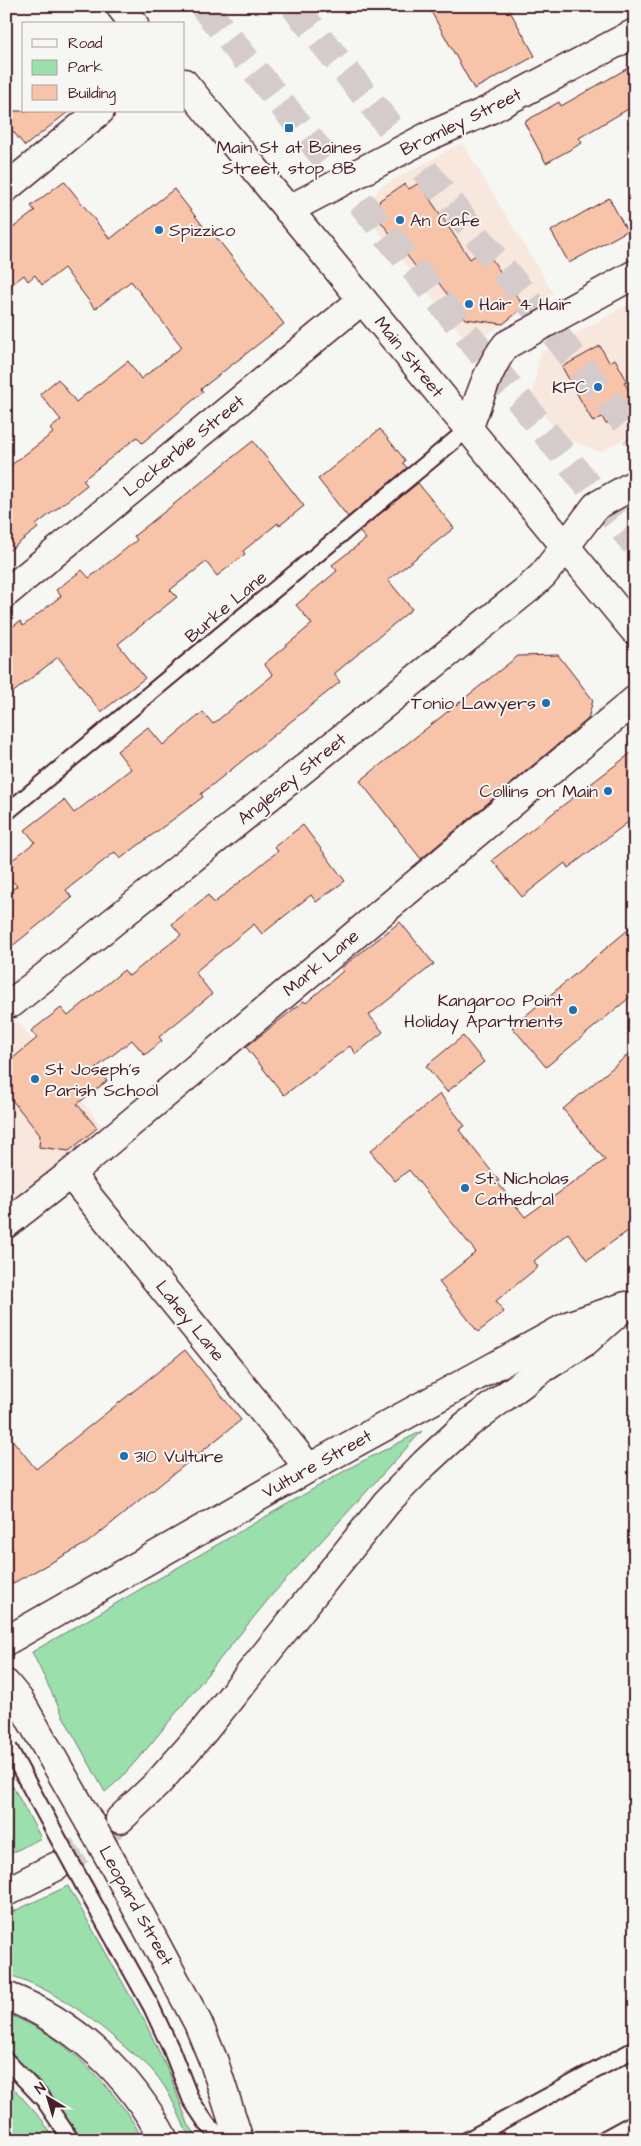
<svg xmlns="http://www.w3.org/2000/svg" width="641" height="2146" font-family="'Architects Daughter',sans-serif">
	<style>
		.built { fill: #f7e7dc }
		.green { fill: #9adfac; stroke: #727f6c }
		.building { fill: #f8c4a9; stroke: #4a1f2b }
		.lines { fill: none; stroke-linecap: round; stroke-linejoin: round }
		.motorway-tunnel { stroke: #d4cbca; stroke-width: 28; stroke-dasharray: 28 14; stroke-linecap: butt }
		.service-casing { stroke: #4a1f2b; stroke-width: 19 }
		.minor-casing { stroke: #4a1f2b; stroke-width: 31 }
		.tertiary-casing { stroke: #4a1f2b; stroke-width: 31 }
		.secondary-casing { stroke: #4a1f2b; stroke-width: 31 }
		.primary-casing { stroke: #4a1f2b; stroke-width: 31 }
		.trunk-casing { stroke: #4a1f2b; stroke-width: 31 }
		.motorway-casing { stroke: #4a1f2b; stroke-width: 31 }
		.service { stroke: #f6f6f2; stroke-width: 15 }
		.minor { stroke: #f6f6f2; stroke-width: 28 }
		.tertiary { stroke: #f6f6f2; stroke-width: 28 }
		.secondary { stroke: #f6f6f2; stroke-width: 28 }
		.primary { stroke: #f6f6f2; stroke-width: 28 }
		.trunk { stroke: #f6f6f2; stroke-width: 28 }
		.motorway { stroke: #f6f6f2; stroke-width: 28 }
		.service-bridge-casing { stroke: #4a1f2b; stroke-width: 19; stroke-linecap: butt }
		.secondary-bridge-casing { stroke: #4a1f2b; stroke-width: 31; stroke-linecap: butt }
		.service-bridge { stroke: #f6f6f2; stroke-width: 15 }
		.secondary-bridge { stroke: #f6f6f2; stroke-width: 28 }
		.poi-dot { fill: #1f6fb2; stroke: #f6f6f2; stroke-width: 2 }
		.labels { text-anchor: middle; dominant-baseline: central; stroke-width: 4; stroke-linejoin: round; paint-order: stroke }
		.street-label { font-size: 18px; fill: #4a1f2b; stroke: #f6f6f2 }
		.poi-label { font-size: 18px; fill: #4a1f2b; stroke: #f6f6f2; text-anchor: start }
	</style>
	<rect width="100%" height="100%" fill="#f6f6f2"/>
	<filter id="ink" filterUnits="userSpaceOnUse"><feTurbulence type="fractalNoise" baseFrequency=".02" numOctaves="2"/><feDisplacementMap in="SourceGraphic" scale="10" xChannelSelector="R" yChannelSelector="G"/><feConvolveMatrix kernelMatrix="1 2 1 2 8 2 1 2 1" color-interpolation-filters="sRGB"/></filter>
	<g filter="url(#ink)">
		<g class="built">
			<path d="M462 143 553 293 478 340 464 337 373 224 369 201 382 186Z"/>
			<path d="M635 301V433L600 452 561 436 532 398 540 353Z"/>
			<path d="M17 1021 105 1130 6 1207V1028Z"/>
		</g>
		<g class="green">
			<path d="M422 1431 271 1596 150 1745 121 1778 105 1792 64 1718 32 1652 353 1466Z"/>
			<path d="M6 1774 41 1838 6 1856Z"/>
			<path d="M68 1886 145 2022 170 2075 188 2124 200 2140H190C179 2115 170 2090 152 2070 145 2062 136 2056 128 2050 93 2018 53 1988 6 1974V1915Z"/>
			<path d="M6 2013C21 2020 37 2027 51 2036 86 2061 124 2101 143 2140H83C59 2108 37 2075 6 2050Z"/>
			<path d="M6 2080 42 2120 55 2140H6Z"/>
		</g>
		<g class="building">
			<path d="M428 6H507L535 56 474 89Z"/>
			<path d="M635 64V105L579 138 582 143 546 163 524 122 559 102 561 106Z"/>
			<path d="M6 111H69L25 146 6 123Z"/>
			<path d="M64 181 110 239 174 189 210 235 213 233 284 324 201 389 203 392 142 443 137 437 83 480 87 485 36 525 38 528 6 553V469L53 433 50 429 61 420 40 394 58 379 76 402 128 361 141 379 182 347 131 281 95 309 64 268 42 285 35 275 28 281 24 275 6 289V233L35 211 31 206Z"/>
			<path d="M419 183 470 259 485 249 524 307 503 324 466 319 438 282 422 275 375 214 380 200 405 184 409 189Z"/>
			<path d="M609 198 627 231 569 263 551 231Z"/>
			<path d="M600 346 609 362 615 359 627 381 624 382 633 398 627 402 631 410 606 424 602 417 593 422 562 367Z"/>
			<path d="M380 429 405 460 403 463 407 468 348 517 318 479Z"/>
			<path d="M253 441 304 506 279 526 278 523 243 551 245 554 217 576 206 562 170 590 177 597 118 644 145 678 101 712 58 657 6 698V632L20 621 23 626 61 596 56 590 82 570 89 578 137 540 134 536Z"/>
			<path d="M418 483 454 528 388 580 412 609 334 674 340 682 201 794 203 797 120 859 115 852 66 890 72 898 6 951V894L17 886 6 874V865L35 842 25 830 64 800 74 813 131 769 117 751 148 727 163 745 203 712 213 724 273 675 264 664 312 624 296 605 337 571 332 565 366 539 359 531Z"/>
			<path d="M558 655 593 700 588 719 421 859 360 781 518 656Z"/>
			<path d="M635 750V817L568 868 565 863 522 897 492 860Z"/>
			<path d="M303 825 345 881 316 902 311 895 262 934 254 924 195 972 212 994 159 1037 162 1041 145 1055 132 1040 96 1068 107 1081 77 1104 97 1128 69 1151 39 1147 40 1135 12 1100 6 1099V1064L37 1038 31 1031 61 1008 68 1016 124 970 129 976 181 935 172 924 208 895 214 903 278 851 274 847Z"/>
			<path d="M400 922 434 964 369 1015 383 1032 356 1054 350 1046 284 1095 246 1047 304 1001 306 1003 343 971 341 968Z"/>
			<path d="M635 924V993L546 1067 512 1027Z"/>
			<path d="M463 1036 484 1062 447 1092 426 1066Z"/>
			<path d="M635 1049V1226L587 1260 568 1233 534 1261 538 1267 496 1301 504 1312 478 1332 439 1282 476 1252 409 1170 395 1181 370 1151 440 1094 465 1126 459 1130 499 1181 497 1182 525 1217 605 1160 563 1109Z"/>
			<path d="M185 1350 241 1420 87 1543 6 1587V1432L36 1469Z"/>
		</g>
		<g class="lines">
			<g class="motorway-tunnel">
				<path d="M203 6 635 544"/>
				<path d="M294 6 635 435"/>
				<path d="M57 1866 102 1835 120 1819"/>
			</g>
			<defs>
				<g id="service">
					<path d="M6 813 468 429"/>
					<path d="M84 1886 151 2006 171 2049 191 2100 207 2124 225 2140"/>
					<path d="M6 2060 44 2100 71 2140"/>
					<path d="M467 2140 635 2049"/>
					<path d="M602 2140 635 2122"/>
				</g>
				<g id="minor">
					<path d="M6 188 100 111"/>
					<path d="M288 210 427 137 489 110 635 33"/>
					<path d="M468 429C479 401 487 369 506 345L635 274"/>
					<path d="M6 593 362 300"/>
					<path d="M12 1003 529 588 543 575 565 547"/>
					<path d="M70 1174 309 1468"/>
					<path d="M6 1224 70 1174 635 700"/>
				</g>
				<path id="tertiary" d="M565 547 596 506 635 484"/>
				<g id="secondary">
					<path d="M6 1684 20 1701 95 1832"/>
					<path d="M113 1864 198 2023 214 2062 239 2140"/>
				</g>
				<path id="primary" d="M6 1641 309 1468 570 1325 626 1306"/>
				<g id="trunk">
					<path d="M120 6 134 24"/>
					<path d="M184 83 635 631"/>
				</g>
				<g id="motorway">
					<path d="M120 1819 157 1784 203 1732 387 1502 425 1463 465 1426 542 1369 585 1342 624 1307"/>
					<path d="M6 1892 57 1866"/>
					<path d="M6 1996C75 2022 131 2075 164 2140"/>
				</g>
			</defs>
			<use href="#service" class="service-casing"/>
			<use href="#minor" class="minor-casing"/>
			<use href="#tertiary" class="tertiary-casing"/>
			<use href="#secondary" class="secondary-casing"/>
			<use href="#primary" class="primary-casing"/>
			<use href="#trunk" class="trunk-casing"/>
			<use href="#motorway" class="motorway-casing"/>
			<use href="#service" class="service"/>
			<use href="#minor" class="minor"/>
			<use href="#tertiary" class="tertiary"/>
			<use href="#secondary" class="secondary"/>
			<use href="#primary" class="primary"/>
			<use href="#trunk" class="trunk"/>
			<use href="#motorway" class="motorway"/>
			<defs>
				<path id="service-bridge" d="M9 1748 84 1886"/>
				<path id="secondary-bridge" d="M95 1832 113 1864"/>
			</defs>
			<use href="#service-bridge" class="service-bridge-casing"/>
			<use href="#secondary-bridge" class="secondary-bridge-casing"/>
			<use href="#service-bridge" class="service-bridge"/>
			<use href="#secondary-bridge" class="secondary-bridge"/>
		</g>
	</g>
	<g class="poi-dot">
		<rect x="284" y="123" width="10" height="10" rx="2.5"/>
		<circle cx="400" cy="220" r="5"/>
		<circle cx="159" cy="230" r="5"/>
		<circle cx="469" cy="304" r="5"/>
		<circle cx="598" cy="387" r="5"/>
		<circle cx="546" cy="703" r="5"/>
		<circle cx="608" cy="791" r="5"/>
		<circle cx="573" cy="1010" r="5"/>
		<circle cx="35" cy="1079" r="5"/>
		<circle cx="465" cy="1188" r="5"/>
		<circle cx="124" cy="1456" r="5"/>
	</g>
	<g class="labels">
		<g class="street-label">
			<text transform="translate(461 122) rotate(-26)">Bromley Street</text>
			<text transform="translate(409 357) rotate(51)">Main Street</text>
			<text transform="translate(184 446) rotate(-39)">Lockerbie Street</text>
			<text transform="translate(226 607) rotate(-40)">Burke Lane</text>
			<text transform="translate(292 779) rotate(-39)">Anglesey Street</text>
			<text transform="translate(321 963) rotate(-40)">Mark Lane</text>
			<text transform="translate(190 1321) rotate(51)">Lahey Lane</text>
			<text transform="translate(317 1464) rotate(-29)">Vulture Street</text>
			<text transform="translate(136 1906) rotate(61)">Leopard Street</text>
		</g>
		<g class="poi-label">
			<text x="289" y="147" text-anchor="middle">Main St at Baines<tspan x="289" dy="21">Street, stop 8B</tspan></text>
			<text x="410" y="220">An Cafe</text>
			<text x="169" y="230">Spizzico</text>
			<text x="479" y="304">Hair 4 Hair</text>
			<text x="588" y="387" text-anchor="end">KFC</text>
			<text x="536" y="703" text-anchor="end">Tonio Lawyers</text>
			<text x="598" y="791" text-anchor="end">Collins on Main</text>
			<text x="563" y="1000" text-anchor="end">Kangaroo Point<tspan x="563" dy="21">Holiday Apartments</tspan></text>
			<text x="45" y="1069">St Joseph's<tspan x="45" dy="21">Parish School</tspan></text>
			<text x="475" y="1178">St. Nicholas<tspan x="475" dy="21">Cathedral</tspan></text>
			<text x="134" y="1456">310 Vulture</text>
		</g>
	</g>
	<rect width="641" height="2146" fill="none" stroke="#f6f6f2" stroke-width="25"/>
	<rect x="12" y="12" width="616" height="2121" fill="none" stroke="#4a1f2b" stroke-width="2" filter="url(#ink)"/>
	<rect x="22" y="22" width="162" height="90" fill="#f6f6f2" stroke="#b1a0a2"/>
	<rect x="32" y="39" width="25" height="8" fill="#f6f6f2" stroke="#b1a0a2"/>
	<text x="68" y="48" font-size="15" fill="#4a1f2b">Road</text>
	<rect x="32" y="60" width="25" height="15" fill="#9adfac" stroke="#b1a0a2"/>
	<text x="68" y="72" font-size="15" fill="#4a1f2b">Park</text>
	<rect x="32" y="85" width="25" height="15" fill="#f8c4a9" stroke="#b1a0a2"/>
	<text x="68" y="98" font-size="15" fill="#4a1f2b">Building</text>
	<g transform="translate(48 2098) rotate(322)" stroke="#f6f6f2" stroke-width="4" paint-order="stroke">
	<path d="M0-4L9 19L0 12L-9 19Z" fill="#4a1f2b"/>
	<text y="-8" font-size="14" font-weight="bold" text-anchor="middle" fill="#4a1f2b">N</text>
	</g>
</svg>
